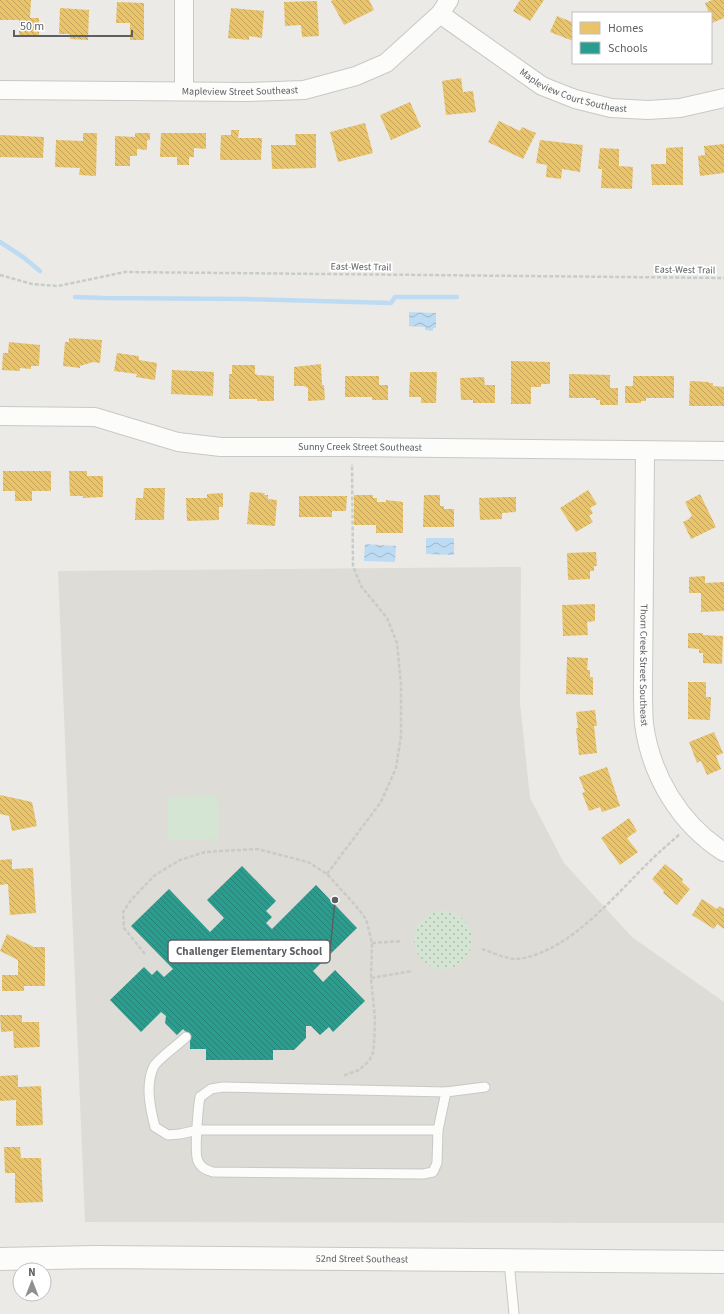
<svg xmlns="http://www.w3.org/2000/svg" width="724" height="1314" font-family="'Source Sans 3',sans-serif">
	<style>
		.education { fill: #dedcd6 }
		.grass { fill: url(#grass-dots) }
		.pitch { fill: #d4e6d3 }
		.water { fill: url(#water-waves) }
		.homes { fill: url(#homes-back-hatch) }
		.schools { fill: url(#schools-back-hatch) }
		.lines { fill: none; stroke-linecap: round; stroke-linejoin: round }
		.stream { stroke: #bddbf2; stroke-width: 4.5 }
		.service-casing { stroke: #c8c8c8; stroke-width: 11 }
		.minor-casing { stroke: #c8c8c8; stroke-width: 20 }
		.secondary-casing { stroke: #c8c8c7; stroke-width: 24 }
		.path { stroke: #c8ccc9; stroke-width: 2.5; stroke-dasharray: 4 2; stroke-linecap: butt }
		.service { stroke: #fcfcfb; stroke-width: 9 }
		.minor { stroke: #fcfcfb; stroke-width: 18 }
		.secondary { stroke: #fcfcfb; stroke-width: 22 }
		.labels { text-anchor: middle; dominant-baseline: central; stroke-width: 4; stroke-linejoin: round; paint-order: stroke }
		.street-label { font-size: 10px; fill: #5c5f63; stroke: #fff }
		.leader { fill: none; stroke: #5c5f63; stroke-width: 1.5 }
		.callout-dot { fill: #5c5f63; stroke: #fff; stroke-width: 1.5 }
		.callout { fill: #fff; stroke: #5c5f63; stroke-width: 1.5 }
		.callout-label { font-size: 11px; text-anchor: middle; font-weight: bold; fill: #5c5f63 }
	</style>
	<defs>
		<pattern id="grass-dots" width="8" height="8" patternUnits="userSpaceOnUse"><rect width="8" height="8" fill="#d4e6d3"/><path d="M2 2h.1M6 6h.1" fill="none" stroke="#afbeaf" stroke-width="1.8" stroke-linecap="round"/></pattern>
		<pattern id="water-waves" width="16" height="10" patternUnits="userSpaceOnUse"><rect width="16" height="10" fill="#bddbf2"/><path d="M0 5q4-4 8 0t8 0" fill="none" stroke="#9db5c8"/></pattern>
		<pattern id="homes-back-hatch" width="6" height="6" patternUnits="userSpaceOnUse"><rect width="6" height="6" fill="#e9c46a"/><path d="M-1 5l2 2M0 0l6 6M5-1l2 2" fill="none" stroke="#c0a25b"/></pattern>
		<pattern id="schools-back-hatch" width="6" height="6" patternUnits="userSpaceOnUse"><rect width="6" height="6" fill="#2a9d8f"/><path d="M-1 5l2 2M0 0l6 6M5-1l2 2" fill="none" stroke="#278378"/></pattern>
	</defs>
	<rect width="100%" height="100%" fill="#ebeae6"/>
	<path class="education" d="M521 567 520 703 530 798 564 863 632 937 724 1002V1223L85 1222 58 571Z"/>
	<circle class="grass" cx="443" cy="940" r="29"/>
	<path class="pitch" d="M217 796 218 839 168 840V797Z"/>
	<g class="water">
		<path d="M409 312 436 313V328H433V331L425 330V327L409 326Z"/>
		<path d="M426 538H454V555L426 554Z"/>
		<path d="M365 544 396 546 395 562 364 561Z"/>
	</g>
	<g class="homes">
		<path d="M0 0H31L30 18H39V35H19V20H0Z"/>
		<path d="M333 0H369L374 10 344 25 331 1Z"/>
		<path d="M520 0H544L530 21 513 11Z"/>
		<path d="M712 0H724V18L712 23 711 13H709L705 3Z"/>
		<path d="M317 1 319 36 302 37 301 25 285 26 284 2Z"/>
		<path d="M117 2 144 3V40H130V23H116Z"/>
		<path d="M60 8 89 10 88 40 70 39V34H59Z"/>
		<path d="M231 8 264 11 262 38 249 36V40L228 38Z"/>
		<path d="M557 16 572 22 573 19V41L550 32Z"/>
		<path d="M461 78 463 92 473 91 476 112 446 115 442 81Z"/>
		<path d="M410 102 421 127 391 140 380 115Z"/>
		<path d="M499 121 520 131 522 127 536 133 523 159 488 142Z"/>
		<path d="M365 123 373 153 338 162 330 132Z"/>
		<path d="M231 130H239L238 138H262L261 160H220L221 135H231Z"/>
		<path d="M83 133H97L96 176 79 175 80 168 55 167 56 140 83 141Z"/>
		<path d="M135 133H150V140H147V150L137 149V156H130V166H115V136L135 137Z"/>
		<path d="M161 133H206V149L194 148V157H189V165H177V157H160Z"/>
		<path d="M295 134H316V168L272 169 271 145H296Z"/>
		<path d="M0 135 44 137 43 158 0 157Z"/>
		<path d="M540 140 583 145 580 172 562 169 561 179 546 177 547 165 536 163Z"/>
		<path d="M724 144V173L700 176 698 156 705 155 704 146Z"/>
		<path d="M683 147V185H652L651 164H666V148Z"/>
		<path d="M600 148 619 149V166L633 167 632 189 601 188 602 169H598Z"/>
		<path d="M69 338 102 340 100 363 93 362 80 366V368L63 366 65 342H69Z"/>
		<path d="M9 342 40 345 39 366H31V369L20 368V371L2 370 3 353H8Z"/>
		<path d="M117 353 139 356V360L157 363 155 380 136 377 137 374 114 371Z"/>
		<path d="M511 361 550 362V384H541V387H531V404H511Z"/>
		<path d="M321 364 322 385H324L325 400 308 401V388L304 386H294V367Z"/>
		<path d="M232 365H255V374H257V375L274 376V401H257V399H229V374H232Z"/>
		<path d="M172 370 214 372 213 396 171 394Z"/>
		<path d="M410 372H437L436 403H421V397H409Z"/>
		<path d="M569 374 610 375V388H618V405H600V400H596V398H569Z"/>
		<path d="M345 376H379V385H388V400H372V397H345Z"/>
		<path d="M633 376H674V398H646V401H641V403H625V386H633Z"/>
		<path d="M484 377 485 385H495V403H473V400H461L460 378Z"/>
		<path d="M690 381 709 382V383H713V386L724 387V406H689Z"/>
		<path d="M3 471H51V491H32V501H15V491H3Z"/>
		<path d="M69 471H87V476H103V497L83 498V496H70Z"/>
		<path d="M144 488H165L164 520H135L136 498H143Z"/>
		<path d="M588 490 597 504 590 508 593 513 589 516 593 522 576 532 560 508Z"/>
		<path d="M250 492 265 493 264 495H268V499L277 500 275 526 247 524Z"/>
		<path d="M223 493V507H219V520L187 521 186 498H207V494Z"/>
		<path d="M700 494 716 527 691 539 683 522 689 519V518L692 516 685 502Z"/>
		<path d="M354 495H373V498H377V502H386V500L403 502V533H376V525H354Z"/>
		<path d="M424 495H440V506H444V509H454V527H423Z"/>
		<path d="M299 496H347L346 511H332V517H299Z"/>
		<path d="M509 497H516V512L502 513V519L480 520 479 498Z"/>
		<path d="M596 552 597 566H594V571H590V579L568 580 567 553Z"/>
		<path d="M705 576V583L724 582V611L701 612V593H689V577Z"/>
		<path d="M595 604V621L587 622 588 635 563 636 562 605Z"/>
		<path d="M688 633H703V635L723 636 722 664 703 663V653H699V649L688 648Z"/>
		<path d="M567 657 588 658 587 670H590V677H593V695L566 694Z"/>
		<path d="M688 682H706V697H711L710 720 688 719Z"/>
		<path d="M595 710 597 726H594L597 753 579 755 576 728H578L576 712Z"/>
		<path d="M714 732 723 753 716 756 721 769 707 775 701 761 697 763 689 742Z"/>
		<path d="M607 767 620 806 602 812 600 807 589 811 582 793 585 792 579 777Z"/>
		<path d="M0 795 32 802 37 826 12 831 9 816 0 814Z"/>
		<path d="M629 818 637 831 627 838 638 852 620 865 601 838Z"/>
		<path d="M12 859V869L33 868 36 913 10 915 8 884 0 885V860Z"/>
		<path d="M665 864 683 879 682 882 690 889 677 905 663 893 664 891 652 879Z"/>
		<path d="M702 899 717 909 719 906 724 909V929L717 924 714 929 692 915Z"/>
		<path d="M7 934 34 947H45V986H24V991H2V975H18V960L0 951Z"/>
		<path d="M0 1015H22V1022H39L40 1047 14 1048 13 1031 1 1032Z"/>
		<path d="M18 1075V1087L41 1086 43 1125 16 1126V1100L0 1101V1076Z"/>
		<path d="M4 1147H20L21 1158H41L43 1202 15 1203V1173H5Z"/>
	</g>
	<path class="schools" d="M242 866 276 901 266 911 272 917 266 923 272 929 316 885 357 928 313 971 323 982 335 970 365 1001 333 1032 329 1027 320 1035 311 1026H306V1038L294 1050H273V1060H206V1049H190V1036L183 1029 177 1035 165 1023 166 1016 161 1012 141 1032 110 1000 144 967 152 975 157 970 164 977 173 969 131 926 169 889 210 932 224 918 207 900Z"/>
	<g class="lines">
		<g class="stream">
			<path d="M0 242 23 257 40 271"/>
			<path d="M75 297 103 298 244 299 391 303 395 297H457"/>
		</g>
		<defs>
			<g id="service">
				<path d="M186 1037C179 1044 158 1059 154 1066 145 1084 150 1108 155 1127L168 1135 180 1134 198 1130H438"/>
				<path d="M223 1087 446 1092 438 1130 437 1163 433 1172 423 1174 213 1172C206 1170 201 1168 198 1161 194 1154 198 1108 200 1097L211 1089Z"/>
				<path d="M446 1092 485 1087"/>
				<path d="M509 1261 514 1314"/>
			</g>
			<g id="minor">
				<path d="M184 0V91"/>
				<path id="s1" d="M440 14 542 86 575 99 611 108 648 110 680 108 724 98"/>
				<path id="s2" d="M0 90 248 92 304 90 356 76 386 63 440 14 449 0"/>
				<path id="s3" d="M0 416 95 417 178 442 221 447H352L724 451"/>
				<path id="s4" d="M645 451 643 687C643 699 643 712 644 724 651 776 680 824 724 852"/>
			</g>
			<g id="secondary">
				<path id="s5" d="M0 1259 95 1257 724 1262"/>
			</g>
		</defs>
		<use href="#service" class="service-casing"/>
		<use href="#minor" class="minor-casing"/>
		<use href="#secondary" class="secondary-casing"/>
		<g class="path">
			<path d="M0 275 32 284 58 286 125 272 724 278"/>
			<path d="M327 874 381 802 396 768 401 736V685L397 643 387 618 361 586 353 566 352 464"/>
			<path d="M372 943 402 941"/>
			<path d="M482 949C491 952 509 960 517 959 569 953 615 895 650 861 660 851 670 843 680 834"/>
			<path d="M145 954 124 928 123 912 131 900 155 875 180 860 205 852 257 849 308 862 327 874 356 906 366 919 372 943 371 978 375 1019 374 1043 373 1053 369 1061 359 1070 342 1076"/>
			<path d="M371 978 412 971"/>
		</g>
		<use href="#service" class="service"/>
		<use href="#minor" class="minor"/>
		<use href="#secondary" class="secondary"/>
	</g>
	<g class="labels">
		<g class="street-label">
			<text stroke="none"><textPath href="#s1" startOffset="156">Mapleview Court Southeast</textPath></text>
			<text stroke="none"><textPath href="#s2" startOffset="240">Mapleview Street Southeast</textPath></text>
			<text transform="translate(361 267) rotate(1)">East-West Trail</text>
			<text transform="translate(685 270) rotate(1)">East-West Trail</text>
			<text stroke="none"><textPath href="#s3" startOffset="364">Sunny Creek Street Southeast</textPath></text>
			<text stroke="none"><textPath href="#s4" startOffset="214">Thorn Creek Street Southeast</textPath></text>
			<text stroke="none"><textPath href="#s5" startOffset="362">52nd Street Southeast</textPath></text>
		</g>
	</g>
	<path class="leader" d="M335 900L330 951"/>
	<circle class="callout-dot" cx="335" cy="900" r="4"/>
	<rect class="callout" x="168" y="940" width="162" height="23" rx="4"/>
	<g class="callout-label">
		<text x="249" y="955">Challenger Elementary School</text>
	</g>
	<rect x="572" y="12" width="140" height="52" fill="#ffffff" stroke="#bebfc1"/>
	<rect x="580" y="22" width="20" height="12" fill="#e9c46a" stroke="#bebfc1"/>
	<text x="608" y="32" font-size="12" fill="#5c5f63">Homes</text>
	<rect x="580" y="42" width="20" height="12" fill="#2a9d8f" stroke="#bebfc1"/>
	<text x="608" y="52" font-size="12" fill="#5c5f63">Schools</text>
	<g transform="translate(32 1282)"><circle r="19" fill="#ffffff" stroke="#bebfc1"/>
	<path d="M0-3L7 15L0 10L-7 15Z" fill="#8e9091"/>
	<text y="-6" font-size="11" font-weight="bold" text-anchor="middle" fill="#5c5f63">N</text>
	</g>
	<path d="M14 30v6h118v-6" fill="none" stroke="#5c5f63" stroke-width="2"/>
	<text x="20" y="30" font-size="12" fill="#5c5f63" stroke="#ffffff" stroke-width="3" paint-order="stroke">50 m</text>
</svg>
